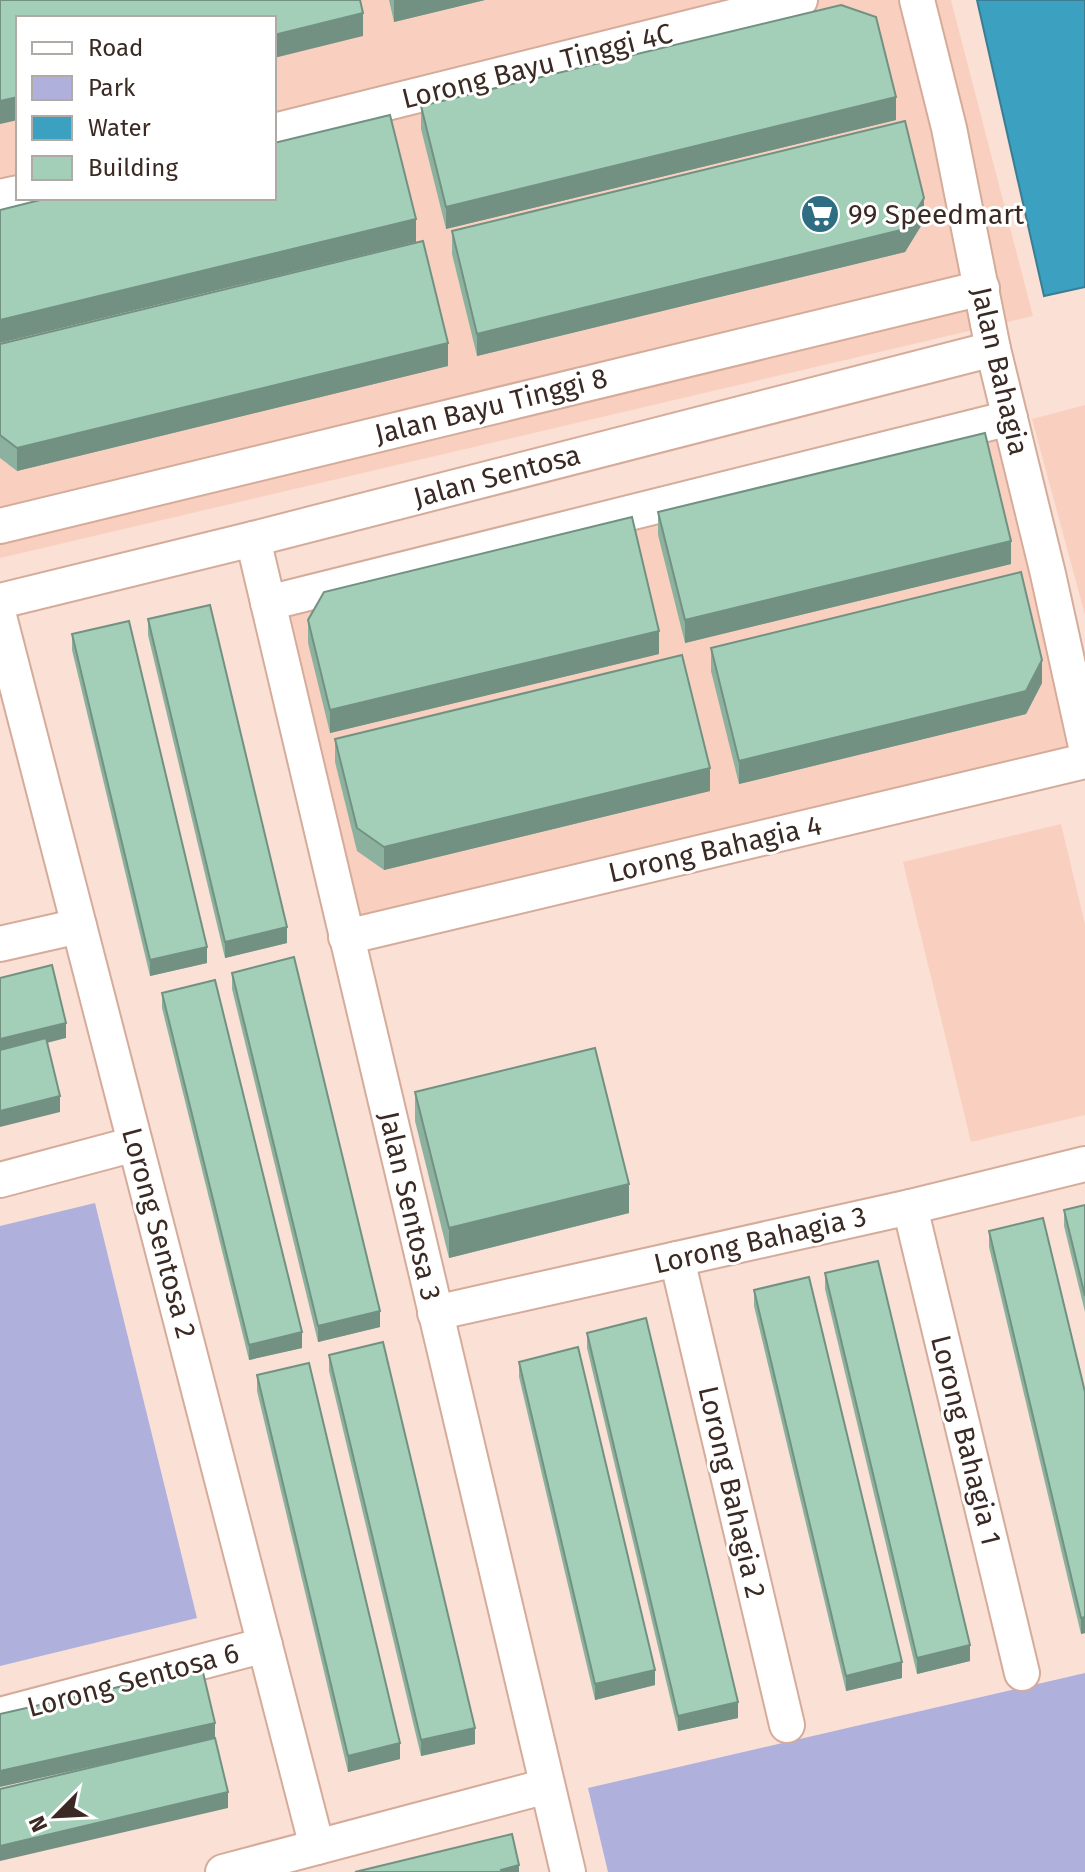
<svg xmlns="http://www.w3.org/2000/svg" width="1085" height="1872" font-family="'Fira Sans',sans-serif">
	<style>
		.built { fill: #f9d0bf; fill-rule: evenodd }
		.green { fill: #afb0dc }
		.water { fill: #3ca1c1; stroke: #3b7d92; stroke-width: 2 }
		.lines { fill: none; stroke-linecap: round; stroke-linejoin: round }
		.street-casing { stroke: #d5ab9a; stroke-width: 38 }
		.street { stroke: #fff; stroke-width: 34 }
		.wall { fill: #8cb29f }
		.shaded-wall { fill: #729182 }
		.building { fill: #a3cfb9; stroke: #729182; stroke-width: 2 }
		.labels { text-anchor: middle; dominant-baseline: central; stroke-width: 6; stroke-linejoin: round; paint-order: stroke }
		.street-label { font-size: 28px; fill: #3a2a23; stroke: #fff }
		.poi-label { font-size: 28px; fill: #3a2a23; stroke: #fff; text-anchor: start }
	</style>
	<rect width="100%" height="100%" fill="#fae0d5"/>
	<g class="built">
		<path d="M0 0H951L1033 316 0 558ZM18 18H274V198H18Z"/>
		<path d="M1085 405V615L1032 419Z"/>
		<path d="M998 436 1073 750 357 920 283 615Z"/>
		<path d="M1061 824 1085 924V1115L971 1142 903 862Z"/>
	</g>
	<g class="green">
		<path d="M95 1203 197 1618 0 1666V1226Z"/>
		<path d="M1085 1673V1872H608L588 1788Z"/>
	</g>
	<path class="water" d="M977 0H1085V287L1044 296Z"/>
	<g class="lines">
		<defs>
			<g id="street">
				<path d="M917 0 949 128 993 349 1048 574 1085 742"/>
				<path d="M274 131 800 0"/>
				<path d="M0 197 18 193"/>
				<path d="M0 526 982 288"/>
				<path d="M253 539 568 1872"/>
				<path d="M0 601 253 539 993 349"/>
				<path d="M268 603 1010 418"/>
				<path d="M0 620 317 1847"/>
				<path d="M346 937 1085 761"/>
				<path d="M0 944 79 926"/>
				<path d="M0 1180 135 1144"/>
				<path d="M910 1207 1022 1673"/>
				<path d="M677 1259 787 1725"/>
				<path d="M435 1313 910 1207 1085 1164"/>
				<path d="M0 1715 265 1645"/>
				<path d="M223 1872 547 1786"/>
			</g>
		</defs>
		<use href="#street" class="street-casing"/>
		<use href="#street" class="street"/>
	</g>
	<g class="wall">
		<path d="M389 0H485L394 22Z"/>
		<path d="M421 106 896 120 446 229 421 129Z"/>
		<path d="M924 221 905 252 477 356 452 254V231Z"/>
		<path d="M0 344 448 366 17 471 0 458Z"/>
		<path d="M658 512 1011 564 685 643 658 535Z"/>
		<path d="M148 619 287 943 225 958 148 635Z"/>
		<path d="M308 620 659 654 330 733 308 643Z"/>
		<path d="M72 634 207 963 150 976 72 650Z"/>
		<path d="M711 648 1042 683 1026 714 739 784 711 671Z"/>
		<path d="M335 739 710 791 384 870 357 851 335 762Z"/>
		<path d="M232 973 380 1327 318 1342 232 989Z"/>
		<path d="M162 993 302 1348 249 1360 162 1008Z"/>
		<path d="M415 1092 629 1213 449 1258 415 1121Z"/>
		<path d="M1085 1205V1312L1064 1226V1210Z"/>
		<path d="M989 1231 1085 1392V1633L1081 1634 989 1247Z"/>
		<path d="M825 1273 970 1661 917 1674 825 1289Z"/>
		<path d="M754 1290 902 1678 846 1691 754 1306Z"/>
		<path d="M587 1333 738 1718 678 1731 587 1348Z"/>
		<path d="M329 1355 475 1744 421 1756 329 1371Z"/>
		<path d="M519 1362 655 1685 595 1700 519 1377Z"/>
		<path d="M257 1375 400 1759 348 1772 257 1391Z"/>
	</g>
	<g class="shaded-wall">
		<path d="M394 0H485L394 22Z"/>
		<path d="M363 13V36L274 58V35Z"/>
		<path d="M18 97V120L0 124V101Z"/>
		<path d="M896 97V120L446 229V207Z"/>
		<path d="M924 198V221L905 252 477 356V334Z"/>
		<path d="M416 219V242L0 343V320Z"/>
		<path d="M448 343V366L17 471V448Z"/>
		<path d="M1011 541V564L685 643V620Z"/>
		<path d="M659 631V654L330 733V710Z"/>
		<path d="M1042 660V683L1026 714 739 784V761Z"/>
		<path d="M710 768V791L384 870V847Z"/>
		<path d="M287 927V943L225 958V942Z"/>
		<path d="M207 947V963L150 976V960Z"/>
		<path d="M66 1023V1038L0 1055V1039Z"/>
		<path d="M60 1096V1112L0 1127V1111Z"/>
		<path d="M629 1184V1213L449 1258V1228Z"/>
		<path d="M380 1311V1327L318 1342V1326Z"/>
		<path d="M302 1332V1348L249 1360V1345Z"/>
		<path d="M1085 1617V1633L1081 1634V1618Z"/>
		<path d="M970 1645V1661L917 1674V1658Z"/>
		<path d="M902 1662V1678L846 1691V1676Z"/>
		<path d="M655 1670V1685L595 1700V1684Z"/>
		<path d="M738 1702V1718L678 1731V1716Z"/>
		<path d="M215 1723V1739L0 1787V1771Z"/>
		<path d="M475 1728V1744L421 1756V1740Z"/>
		<path d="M400 1743V1759L348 1772V1756Z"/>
		<path d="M228 1792V1808L0 1861V1846Z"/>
		<path d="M519 1865V1872H501V1870Z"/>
	</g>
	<g class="building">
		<path d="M0 0H360L363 13 274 35V18H18V97L0 101Z"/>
		<path d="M841 5 876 17 896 97 446 207 421 106Z"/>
		<path d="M390 115 416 219 0 320V210L48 198H274V143Z"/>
		<path d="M905 121 924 198 905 229 477 334 452 231Z"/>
		<path d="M423 241 448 343 17 448 0 435V344Z"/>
		<path d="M985 433 1011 541 685 620 658 512Z"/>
		<path d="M632 517 659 631 330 710 308 620 324 592Z"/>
		<path d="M1021 572 1042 660 1026 691 739 761 711 648Z"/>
		<path d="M210 605 287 927 225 942 148 619Z"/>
		<path d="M129 621 207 947 150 960 72 634Z"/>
		<path d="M682 655 710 768 384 847 357 828 335 739Z"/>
		<path d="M294 957 380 1311 318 1326 232 973Z"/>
		<path d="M52 965 66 1023 0 1039V978Z"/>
		<path d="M215 980 302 1332 249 1345 162 993Z"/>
		<path d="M46 1038 60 1096 0 1111V1050Z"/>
		<path d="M595 1048 629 1184 449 1228 415 1092Z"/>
		<path d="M1085 1205V1296L1064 1210Z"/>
		<path d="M1043 1218 1085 1392V1617L1081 1618 989 1231Z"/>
		<path d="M878 1261 970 1645 917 1658 825 1273Z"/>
		<path d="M809 1277 902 1662 846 1676 754 1290Z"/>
		<path d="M646 1318 738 1702 678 1716 587 1333Z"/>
		<path d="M383 1342 475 1728 421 1740 329 1355Z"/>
		<path d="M578 1347 655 1670 595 1684 519 1362Z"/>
		<path d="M309 1363 400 1743 348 1756 257 1375Z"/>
		<path d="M202 1668 215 1723 0 1771V1714Z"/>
		<path d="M215 1738 228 1792 0 1846V1789Z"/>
		<path d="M512 1834 519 1865 501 1870 502 1872H355Z"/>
	</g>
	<defs>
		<symbol id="supermarket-disc" viewBox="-11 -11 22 22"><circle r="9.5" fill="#2f6d83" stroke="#fff"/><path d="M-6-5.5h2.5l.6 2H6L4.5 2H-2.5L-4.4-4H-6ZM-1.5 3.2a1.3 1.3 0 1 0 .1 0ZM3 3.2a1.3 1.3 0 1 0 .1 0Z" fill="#fff"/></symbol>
	</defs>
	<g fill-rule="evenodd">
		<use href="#supermarket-disc" x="798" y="192" width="44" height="44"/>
	</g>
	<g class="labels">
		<g class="street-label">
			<text transform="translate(537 66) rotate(-14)">Lorong Bayu Tinggi 4C</text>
			<text transform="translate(1000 371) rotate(77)">Jalan Bahagia</text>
			<text transform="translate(491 406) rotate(-14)">Jalan Bayu Tinggi 8</text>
			<text transform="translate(497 476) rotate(-15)">Jalan Sentosa</text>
			<text transform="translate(715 849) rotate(-13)">Lorong Bahagia 4</text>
			<text transform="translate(410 1206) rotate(77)">Jalan Sentosa 3</text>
			<text transform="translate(159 1233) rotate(75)">Lorong Sentosa 2</text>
			<text transform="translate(760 1240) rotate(-13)">Lorong Bahagia 3</text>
			<text transform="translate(966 1440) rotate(76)">Lorong Bahagia 1</text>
			<text transform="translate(732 1492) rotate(77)">Lorong Bahagia 2</text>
			<text transform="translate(133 1680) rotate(-15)">Lorong Sentosa 6</text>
		</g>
		<g class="poi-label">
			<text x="848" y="214">99 Speedmart</text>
		</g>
	</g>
	<rect x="16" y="16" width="260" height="184" fill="#ffffff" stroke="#b0aaa7" stroke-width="2"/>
	<rect x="32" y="42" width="40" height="12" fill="#ffffff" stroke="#b0aaa7" stroke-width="2"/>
	<text x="88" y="56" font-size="24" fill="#3a2a23">Road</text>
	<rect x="32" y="76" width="40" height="24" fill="#afb0dc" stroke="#b0aaa7" stroke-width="2"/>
	<text x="88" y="96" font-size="24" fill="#3a2a23">Park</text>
	<rect x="32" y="116" width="40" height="24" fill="#3ca1c1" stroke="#b0aaa7" stroke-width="2"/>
	<text x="88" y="136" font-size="24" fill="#3a2a23">Water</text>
	<rect x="32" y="156" width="40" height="24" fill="#a3cfb9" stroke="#b0aaa7" stroke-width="2"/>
	<text x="88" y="176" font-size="24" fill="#3a2a23">Building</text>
	<g transform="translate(56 1816) rotate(246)" stroke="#ffffff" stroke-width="6" paint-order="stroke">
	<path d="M0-6L14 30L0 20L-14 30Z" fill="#3a2a23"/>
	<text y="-12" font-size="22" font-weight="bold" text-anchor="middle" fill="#3a2a23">N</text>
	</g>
</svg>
